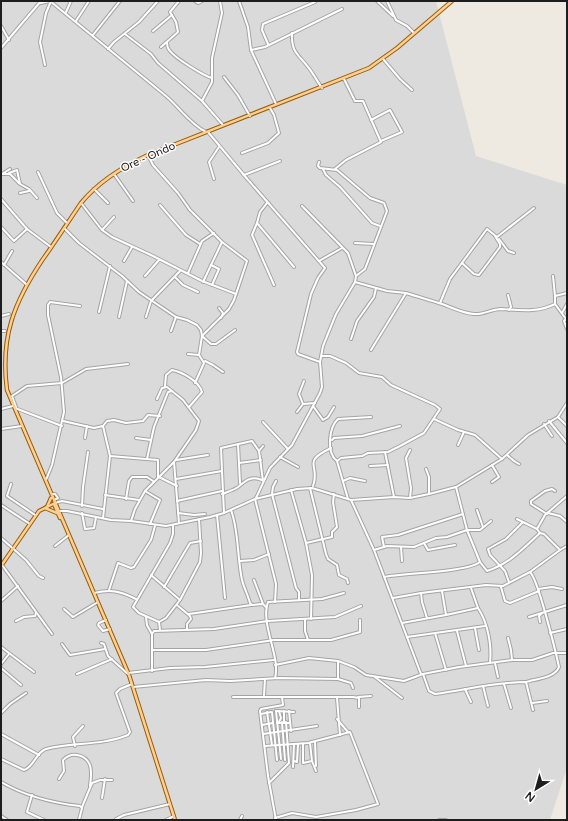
<svg xmlns="http://www.w3.org/2000/svg" width="568" height="821" font-family="'Varela Round',sans-serif">
	<style>
		.residential { fill: #dbdada }
		.lines { fill: none; stroke-linecap: round; stroke-linejoin: round }
		.minor-casing { stroke: #a4a4a4; stroke-width: 4 }
		.major-casing { stroke: #965e00; stroke-width: 4.5 }
		.minor { stroke: #fff; stroke-width: 2 }
		.major { stroke: #ffce97; stroke-width: 2.5 }
		.labels { text-anchor: middle; dominant-baseline: central; stroke-width: 3; stroke-linejoin: round; paint-order: stroke }
		.street-label { font-size: 11px; fill: #1d1d1d; stroke: #fff }
	</style>
	<rect width="100%" height="100%" fill="#efeae1"/>
	<path class="residential" d="M1 1H436L476 156 567 185V768L550 820H1Z"/>
	<g class="lines">
		<defs>
			<g id="minor">
				<path d="M50 1C89 33 127 64 166 96 179 107 190 124 206 132"/>
				<path d="M195 1 198 3 202 1"/>
				<path d="M239 1 248 27 251 50 276 104"/>
				<path d="M377 1 393 16"/>
				<path d="M387 1 396 20 407 26 414 33"/>
				<path d="M41 3 50 1"/>
				<path d="M66 12 71 1"/>
				<path d="M76 21 89 1"/>
				<path d="M1 26 9 40"/>
				<path d="M153 31 172 15"/>
				<path d="M292 33C291 52 298 54 308 67 313 73 317 81 322 88"/>
				<path d="M125 34 151 54 158 63 202 101 223 125"/>
				<path d="M93 35 120 1"/>
				<path d="M167 42C167 45 168 49 170 51 175 58 204 76 212 78"/>
				<path d="M268 44 262 30 263 24 315 2"/>
				<path d="M161 47 178 32 176 22 170 12 179 1"/>
				<path d="M1 48 41 1"/>
				<path d="M108 49 114 42 139 22 158 1"/>
				<path d="M251 50 265 47 342 9"/>
				<path d="M383 59 400 79 412 90"/>
				<path d="M45 65 40 42 46 13 51 1"/>
				<path d="M224 77 238 95 250 116"/>
				<path d="M202 101 212 82V58L222 13 220 1"/>
				<path d="M371 120 390 110 402 132 381 141"/>
				<path d="M208 132 244 175 280 161"/>
				<path d="M242 153 268 143 279 133 274 115 270 108"/>
				<path d="M148 155 153 165 178 193 190 210 222 242 247 261 234 300 229 309 202 336 211 344H216L235 330"/>
				<path d="M319 162 318 166 320 168 337 170 370 198 384 203 387 211 365 269 356 276"/>
				<path d="M323 169 326 175 340 187 372 223 380 226"/>
				<path d="M335 169 346 160 381 142 363 101H355L344 79"/>
				<path d="M38 172 57 213 67 223"/>
				<path d="M9 173 17 170 20 184 29 189 37 198"/>
				<path d="M1 174H10L19 183"/>
				<path d="M2 174 10 169"/>
				<path d="M114 174 133 201"/>
				<path d="M243 174 325 268 318 278 311 294 297 352 298 354 320 362"/>
				<path d="M214 179 209 162 219 147"/>
				<path d="M94 189 108 203"/>
				<path d="M20 193 29 191"/>
				<path d="M1 199 27 229 51 247"/>
				<path d="M81 203 102 230 112 237 153 256 202 281 236 294"/>
				<path d="M267 203 260 212 257 223 294 267"/>
				<path d="M160 205 186 235 200 244"/>
				<path d="M257 223 252 235 274 285"/>
				<path d="M1 227 14 241 27 229"/>
				<path d="M64 228 79 243 122 276 139 292 176 317 187 320 197 325 201 330 202 336 199 355"/>
				<path d="M102 230 114 217"/>
				<path d="M499 239 508 251 514 253"/>
				<path d="M355 243 374 244"/>
				<path d="M124 261 132 247"/>
				<path d="M319 261 342 248"/>
				<path d="M1 262 26 284"/>
				<path d="M462 263 474 274 479 275 500 247V244L495 236"/>
				<path d="M4 265 12 251"/>
				<path d="M211 265 219 269 212 285"/>
				<path d="M188 273 202 241 214 233"/>
				<path d="M145 276 159 260"/>
				<path d="M553 276 555 296"/>
				<path d="M175 277 183 285 198 292"/>
				<path d="M203 282 222 242"/>
				<path d="M355 282 387 291 406 293"/>
				<path d="M508 295 511 307 509 310"/>
				<path d="M440 303 450 279 487 229 497 237 534 208"/>
				<path d="M555 304V296L567 293"/>
				<path d="M219 308 223 313 221 318"/>
				<path d="M99 312 110 266"/>
				<path d="M562 313 567 304"/>
				<path d="M1 316 9 314"/>
				<path d="M119 317 127 281"/>
				<path d="M146 317 151 301 180 271"/>
				<path d="M1 331H5"/>
				<path d="M171 331 176 317"/>
				<path d="M351 339 357 321 374 297 376 288"/>
				<path d="M371 350 406 293C418 297 430 300 442 304 453 308 462 313 474 314 484 315 491 309 501 309 520 310 537 313 555 304L566 319 564 321 567 329"/>
				<path d="M188 354 199 355"/>
				<path d="M322 356H330L346 363 359 373 382 377 391 385 435 405 440 409 424 433 400 446 388 452 368 453 362 456 341 458 337 461"/>
				<path d="M205 361 213 365 223 372"/>
				<path d="M195 383 204 363 199 355"/>
				<path d="M165 386 166 375 172 370C182 372 199 381 202 392L189 407"/>
				<path d="M303 404 299 394 304 381"/>
				<path d="M313 406 323 420 328 417 334 407"/>
				<path d="M16 407 12 396 27 386 62 383 86 369 128 364"/>
				<path d="M15 408 62 426"/>
				<path d="M1 409 13 406"/>
				<path d="M297 412 303 404 315 403"/>
				<path d="M558 417 567 426"/>
				<path d="M434 419 458 430 475 435 502 459"/>
				<path d="M63 421 94 428 103 426"/>
				<path d="M549 421 567 443"/>
				<path d="M263 422 288 449"/>
				<path d="M544 424 552 436"/>
				<path d="M1 429 22 426"/>
				<path d="M85 438 87 426"/>
				<path d="M136 438 151 440"/>
				<path d="M332 440 334 438 362 436 400 426"/>
				<path d="M238 444 240 483"/>
				<path d="M458 445 464 432"/>
				<path d="M259 451 263 446"/>
				<path d="M385 452 394 497"/>
				<path d="M507 455 514 461 519 464"/>
				<path d="M110 456 158 460V477"/>
				<path d="M280 457 298 467"/>
				<path d="M147 459 154 427 168 392 172 391"/>
				<path d="M176 460 208 455"/>
				<path d="M174 462 179 523"/>
				<path d="M239 463 261 460"/>
				<path d="M492 465 499 477 492 482"/>
				<path d="M370 466 388 465"/>
				<path d="M426 469 429 477V494"/>
				<path d="M222 471 221 448 252 441 259 451 263 481"/>
				<path d="M159 477 177 486"/>
				<path d="M176 479 222 471 224 513"/>
				<path d="M46 480 52 465 64 412 61 377 48 315V305L50 302 80 306"/>
				<path d="M276 481 273 487 272 494 296 588 299 592V600"/>
				<path d="M343 481 350 478 365 481"/>
				<path d="M11 484 7 496 35 515"/>
				<path d="M313 486C321 464 300 463 331 448"/>
				<path d="M310 488 326 554 328 559 337 565 339 575 347 579 348 583"/>
				<path d="M291 490 306 543 312 575 311 619"/>
				<path d="M145 491 160 500 150 524"/>
				<path d="M52 494H55L58 498 54 500"/>
				<path d="M222 494C227 492 234 490 238 487 245 481 252 475 262 480"/>
				<path d="M105 495 139 500"/>
				<path d="M256 498 270 468 292 445 320 393 322 387 320 362 323 346 336 314 355 282 356 276 348 253 302 206"/>
				<path d="M410 498 411 488 406 458 410 450"/>
				<path d="M126 499 129 481 132 477H147L153 481"/>
				<path d="M255 499 276 584 275 602"/>
				<path d="M348 499 337 461C326 453 329 427 338 419L371 417"/>
				<path d="M351 500 374 550 421 674"/>
				<path d="M177 501 222 491"/>
				<path d="M55 503 62 501 103 509"/>
				<path d="M1 505 30 524"/>
				<path d="M82 506 83 487 88 452"/>
				<path d="M231 510C239 532 237 556 242 580 244 588 248 595 250 603L252 605 263 604 266 607"/>
				<path d="M477 510 483 527"/>
				<path d="M59 511H67L111 520 131 521 166 526 210 517 224 513 255 499 297 489 312 488 351 500 394 497 410 498 429 494 456 487 502 459 528 435 558 417 567 403"/>
				<path d="M82 513 85 529 94 528 96 517"/>
				<path d="M178 513 194 515 205 514"/>
				<path d="M548 513 560 516 567 522"/>
				<path d="M547 514 531 504V501L545 491 552 489 555 491"/>
				<path d="M217 515 225 598"/>
				<path d="M103 518 110 456 103 426 107 421 114 420 126 423 143 421 148 415 160 416"/>
				<path d="M131 521 135 509 145 491 174 462 196 430 199 421 183 400 167 387 162 388 157 399"/>
				<path d="M173 525V534L170 543 133 607 139 613 159 622 166 618 180 600 200 562 201 553 199 519"/>
				<path d="M537 529 545 515 567 496"/>
				<path d="M540 533 544 534 560 550"/>
				<path d="M1 538 26 560 39 576 43 578"/>
				<path d="M306 543 332 537V532L337 527 333 502 334 494"/>
				<path d="M424 543 428 550 455 545"/>
				<path d="M55 546 69 535"/>
				<path d="M384 547 382 537 398 535 463 514"/>
				<path d="M401 547 402 561"/>
				<path d="M374 550 387 546 414 547 436 538 447 537 467 530H480L491 521"/>
				<path d="M240 561 254 560 269 554"/>
				<path d="M480 562 487 571C508 565 525 547 540 533L537 529 517 519"/>
				<path d="M2 565 52 634"/>
				<path d="M151 575 180 600"/>
				<path d="M384 577C404 573 468 572 480 562L467 530 456 487"/>
				<path d="M254 580 263 604"/>
				<path d="M509 582 505 571 490 555 488 549 506 539 523 522"/>
				<path d="M164 587 190 543 201 541"/>
				<path d="M501 587 505 601 510 603 539 591"/>
				<path d="M471 588 478 608"/>
				<path d="M538 589 552 587 562 589"/>
				<path d="M109 590 118 563 131 568 134 567 151 540 155 526"/>
				<path d="M442 591 446 615 478 608C488 623 492 646 490 663"/>
				<path d="M94 593C111 589 120 591 136 599"/>
				<path d="M421 593 422 602 427 618"/>
				<path d="M393 598 421 593 486 585 503 586 530 572 560 550 567 546"/>
				<path d="M1 601 18 586"/>
				<path d="M177 605 190 616 191 619 187 624V630"/>
				<path d="M64 609 73 617 98 602"/>
				<path d="M189 614 251 605"/>
				<path d="M146 617 147 625 152 634"/>
				<path d="M529 617 567 605"/>
				<path d="M106 620 99 623 98 625 103 631 110 629"/>
				<path d="M305 620V631L308 640"/>
				<path d="M16 621 24 617 35 616 36 613"/>
				<path d="M159 622 160 630"/>
				<path d="M540 622 539 616 542 613"/>
				<path d="M402 623 446 615"/>
				<path d="M475 628 479 650"/>
				<path d="M457 631 466 666"/>
				<path d="M435 633 446 670"/>
				<path d="M550 633 567 629"/>
				<path d="M407 637 485 626"/>
				<path d="M508 638 511 650 512 660"/>
				<path d="M101 643 104 644 108 656 128 674"/>
				<path d="M62 644 70 655 105 649"/>
				<path d="M1 647 34 672"/>
				<path d="M152 650H206L274 640H331L360 632V620"/>
				<path d="M495 663 498 677"/>
				<path d="M1 664 9 654"/>
				<path d="M275 665 309 658 338 661 354 667 366 675 404 681 423 674 459 667 512 660H532L553 653H567"/>
				<path d="M1 668 21 685"/>
				<path d="M152 671V634L154 631 214 629 268 621 335 617 361 606"/>
				<path d="M128 673 170 668 205 667 274 660"/>
				<path d="M77 674 112 659"/>
				<path d="M423 674 429 691 435 694C466 690 494 682 526 682L533 710"/>
				<path d="M375 677 402 698"/>
				<path d="M275 678C281 657 260 624 268 602L322 599 344 593"/>
				<path d="M338 679V661"/>
				<path d="M526 682C535 679 555 678 559 667 556 653 538 579 530 572"/>
				<path d="M504 684 511 708"/>
				<path d="M483 686 488 706"/>
				<path d="M133 687 206 680 230 681 279 678 338 679 351 683 353 688"/>
				<path d="M465 689 471 702"/>
				<path d="M264 695 265 679"/>
				<path d="M233 697H353L359 698V707"/>
				<path d="M358 697 371 696"/>
				<path d="M337 698 340 735"/>
				<path d="M532 703 547 701"/>
				<path d="M276 711 281 759"/>
				<path d="M276 711 294 712"/>
				<path d="M284 711V722"/>
				<path d="M289 711 291 731"/>
				<path d="M267 712 272 745"/>
				<path d="M272 712 277 760"/>
				<path d="M1 713 10 704 26 693"/>
				<path d="M261 714 271 712"/>
				<path d="M337 719 348 732"/>
				<path d="M279 722 281 718 279 711"/>
				<path d="M282 722 285 760"/>
				<path d="M277 723H289"/>
				<path d="M262 725 273 723"/>
				<path d="M1 734 39 755"/>
				<path d="M263 734 317 726"/>
				<path d="M315 742 316 766"/>
				<path d="M310 743 312 761 316 771"/>
				<path d="M303 744V763L312 761"/>
				<path d="M75 746 73 737 83 726"/>
				<path d="M265 746 308 743 350 732 378 804 356 810 316 817 292 813 275 818"/>
				<path d="M1 759 24 770C34 767 36 752 46 749 72 742 101 746 128 735L130 732 116 693 120 689 132 684"/>
				<path d="M294 761 297 762 298 744"/>
				<path d="M293 767 294 744"/>
				<path d="M59 779 64 771 63 760C67 756 72 754 77 755 93 758 92 772 90 786"/>
				<path d="M1 782C25 796 52 803 80 806L82 808 79 820"/>
				<path d="M269 783 289 763 286 722"/>
				<path d="M32 795 27 812 44 820"/>
				<path d="M102 798 105 779"/>
				<path d="M82 807 92 783 100 780H112"/>
				<path d="M1 816 7 820"/>
				<path d="M116 819 124 815 170 804"/>
				<path d="M166 820 174 816"/>
				<path d="M240 820 242 816"/>
				<path d="M276 820 268 776 260 711 261 709 283 705 282 697"/>
				<path d="M439 820H446"/>
			</g>
			<g id="major">
				<path d="M54 504 60 518"/>
				<path d="M47 507 51 498"/>
				<path d="M45 508 57 513"/>
				<path d="M1 566 39 511 55 503"/>
				<path d="M175 820 129 675 7 390C0 337 14 302 43 259 56 241 68 222 81 203 99 181 122 167 148 155L369 68 397 48 452 1"/>
			</g>
		</defs>
		<use href="#minor" class="minor-casing"/>
		<use href="#major" class="major-casing"/>
		<use href="#minor" class="minor"/>
		<use href="#major" class="major"/>
	</g>
	<g class="labels">
		<g class="street-label">
			<text transform="translate(148 157) rotate(-24)">Ore - Ondo</text>
		</g>
	</g>
	<rect width="568" height="821" fill="none" stroke="#1d1d1d" stroke-width="4"/>
	<g transform="translate(536 789) rotate(217)" stroke="#ffffff" stroke-width="3" paint-order="stroke">
	<path d="M0-3L7 15L0 10L-7 15Z" fill="#1d1d1d"/>
	<text y="-6" font-size="11" font-weight="bold" text-anchor="middle" fill="#1d1d1d">N</text>
	</g>
</svg>
